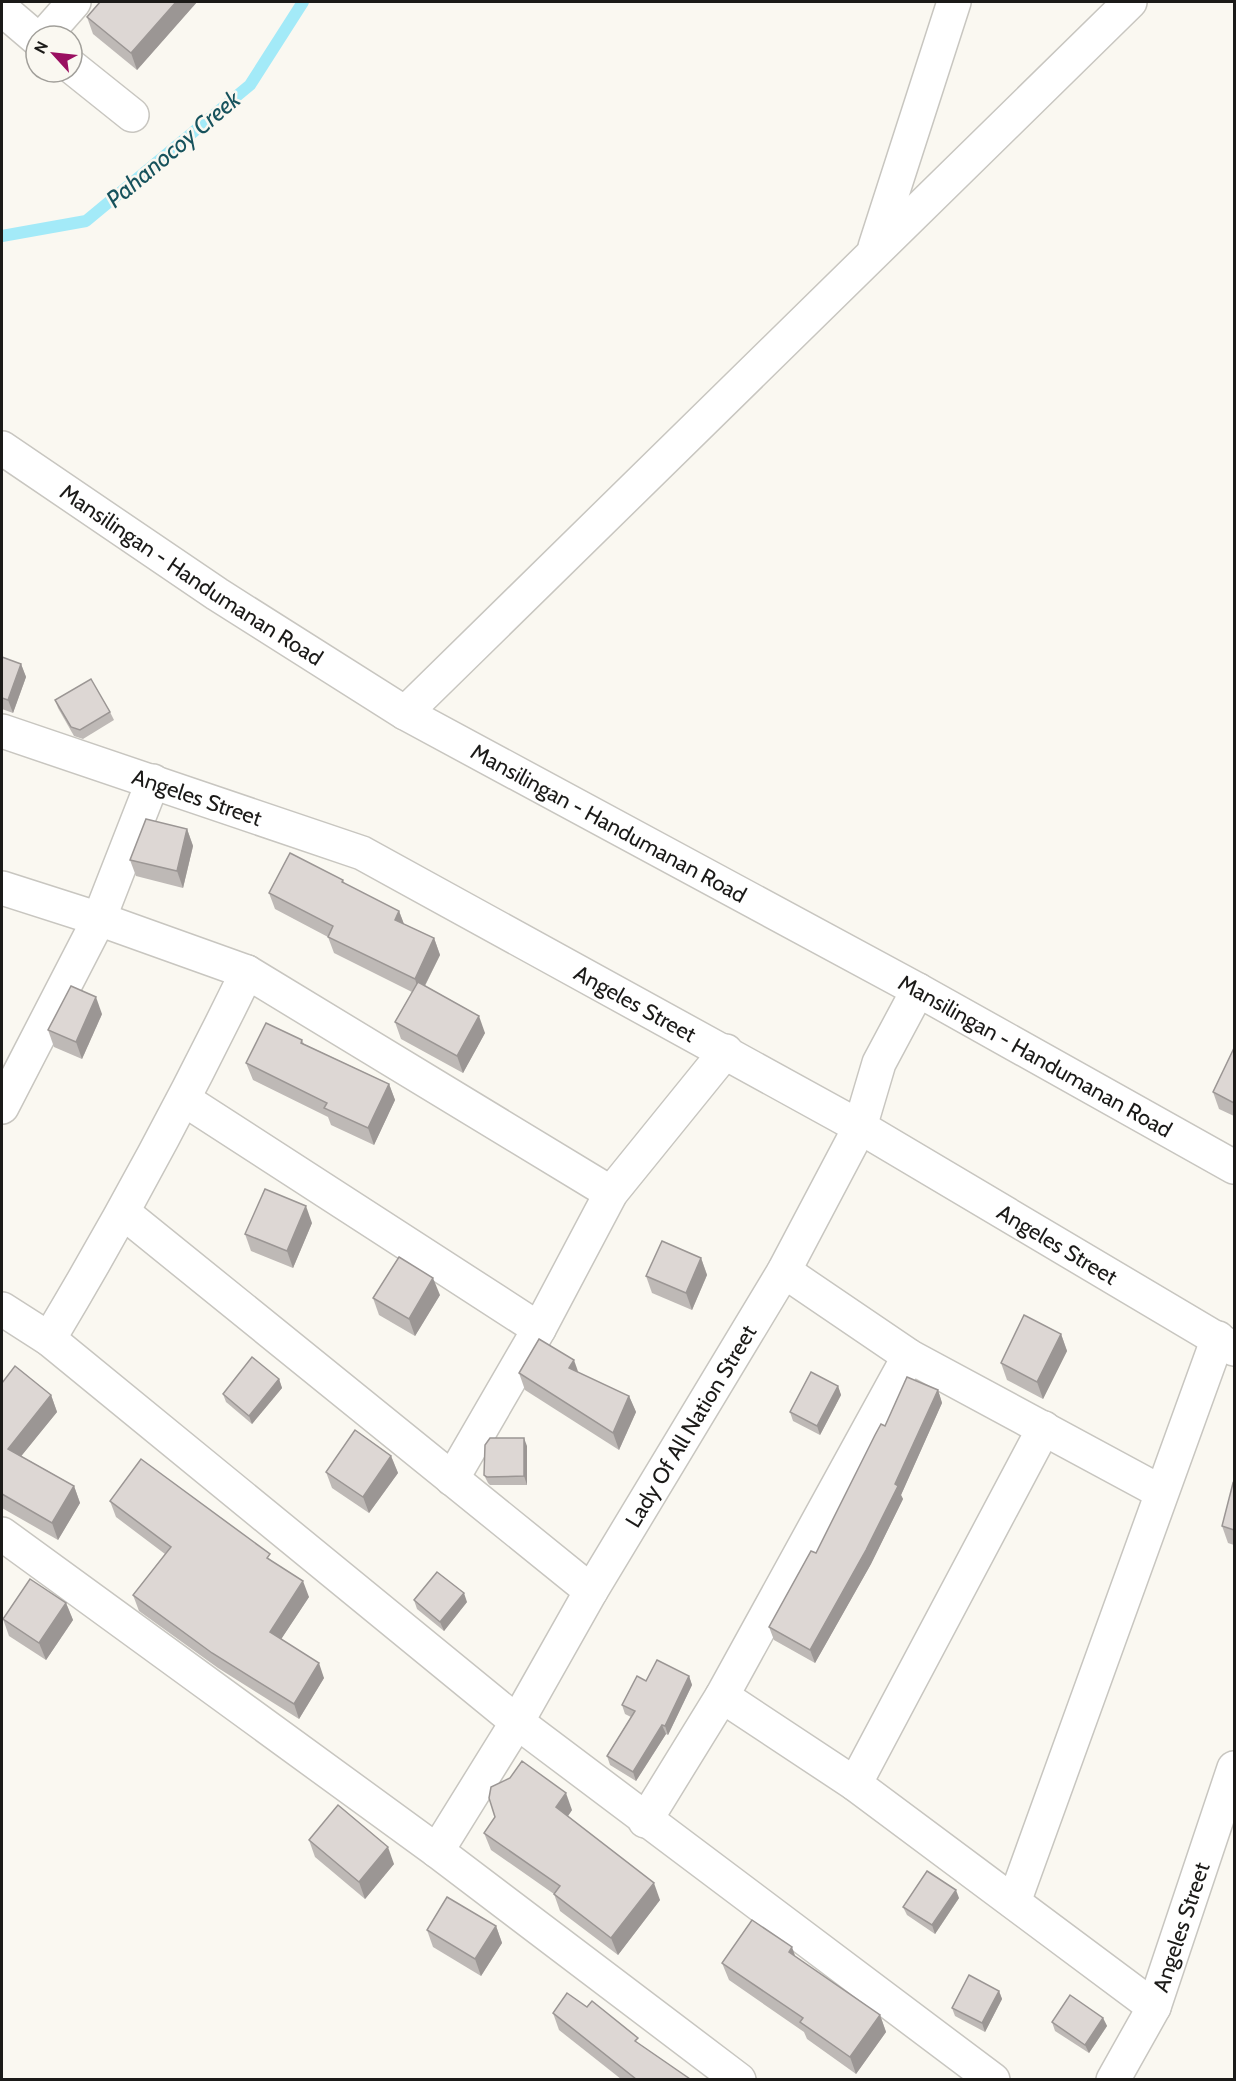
<svg xmlns="http://www.w3.org/2000/svg" width="1236" height="2081" font-family="Cabin,sans-serif">
	<style>
		.lines { fill: none; stroke-linecap: round; stroke-linejoin: round }
		.stream { stroke: #a3eaf8; stroke-width: 12 }
		.minor-casing { stroke: #c8c6c0; stroke-width: 36 }
		.minor { stroke: #fff; stroke-width: 33 }
		.wall { fill: #beb9b6 }
		.shaded-wall { fill: #9b9694 }
		.building { fill: #ddd7d4; stroke: #9b9694; stroke-width: 1.5 }
		.labels { text-anchor: middle; dominant-baseline: central; stroke-width: 5; stroke-linejoin: round; paint-order: stroke }
		.street-label { font-size: 22px; fill: #1b1a18; stroke: #faf8f1 }
		.water-label { font-size: 24px; font-style: italic; fill: #16525c; stroke: #faf8f1 }
	</style>
	<rect width="100%" height="100%" fill="#faf8f1"/>
	<g class="lines">
		<path class="stream" d="M2 236 86 221 250 85 303 2"/>
		<defs>
			<g id="minor">
				<path d="M2 9 36 38"/>
				<path d="M44 36 74 2"/>
				<path d="M72 67 132 115"/>
				<path d="M875 247 954 2"/>
				<path id="s1" d="M2 448 217 594 405 713 918 990 1234 1167"/>
				<path d="M405 713 1130 2"/>
				<path id="s2" d="M2 731 362 853 860 1127 1234 1349"/>
				<path d="M2 888 99 919 247 972 611 1193"/>
				<path d="M185 1100 539 1329"/>
				<path d="M2 1107 99 919 153 781"/>
				<path d="M124 1213 591 1591"/>
				<path d="M784 1271 909 1356 1161 1492"/>
				<path d="M2 1309 49 1339 517 1722 993 2080"/>
				<path d="M49 1339C121 1219 186 1098 247 972"/>
				<path d="M452 1479 539 1329 611 1193 726 1051"/>
				<path d="M2 1534 437 1851 739 2080"/>
				<path d="M722 1696 855 1784 1154 2007"/>
				<path d="M855 1784 1044 1428"/>
				<path d="M645 1821 722 1696 909 1356"/>
				<path id="s3" d="M437 1851 517 1722 591 1591 784 1271 860 1127 879 1063 918 990"/>
				<path d="M1014 1902 1218 1338"/>
				<path id="s4" d="M1113 2080 1154 2007 1234 1768"/>
			</g>
		</defs>
		<use href="#minor" class="minor-casing"/>
		<use href="#minor" class="minor"/>
	</g>
	<g class="wall">
		<path d="M100 2H197L137 70 93 34 87 17Z"/>
		<path d="M2 657 21 664 26 677 13 713 2 709Z"/>
		<path d="M55 700 110 712 114 720 83 739 74 736 58 708Z"/>
		<path d="M187 829 193 846 183 888 136 876 130 860Z"/>
		<path d="M343 880 345 884 399 911 404 924 434 938 440 955 425 986 485 1033 463 1073 401 1039 395 1022 412 992 334 953 328 937 275 909 269 893Z"/>
		<path d="M102 1014 82 1059 54 1047 48 1030Z"/>
		<path d="M302 1040 304 1044 389 1084 395 1100 374 1145 331 1125 328 1117 253 1080 246 1063Z"/>
		<path d="M1234 1048V1116L1219 1109 1213 1092Z"/>
		<path d="M312 1223 293 1268 251 1251 245 1234Z"/>
		<path d="M701 1258 707 1275 692 1310 652 1293 646 1276Z"/>
		<path d="M440 1295 415 1336 379 1315 373 1298Z"/>
		<path d="M1061 1334 1067 1351 1043 1399 1007 1380 1001 1363Z"/>
		<path d="M519 1373H578L629 1396 636 1412 619 1450 525 1390Z"/>
		<path d="M279 1379 282 1388 252 1424 226 1402 223 1394Z"/>
		<path d="M2 1383 51 1395 57 1412 21 1456 74 1486 80 1503 58 1540 2 1508Z"/>
		<path d="M838 1386 841 1395 820 1435 793 1421 790 1412Z"/>
		<path d="M938 1390 942 1403 901 1495 903 1499 871 1564 815 1663 774 1640 769 1627 816 1553 885 1426Z"/>
		<path d="M527 1446V1485H490L488 1483 484 1475Z"/>
		<path d="M391 1456 398 1473 369 1513 332 1488 326 1472Z"/>
		<path d="M1234 1484V1545L1228 1543 1222 1526Z"/>
		<path d="M110 1501 272 1562 309 1597 281 1639 324 1678 299 1719 218 1668 139 1611 133 1595 165 1554 116 1517Z"/>
		<path d="M414 1600 467 1602 444 1631 417 1609Z"/>
		<path d="M66 1603 73 1620 46 1660 9 1636 3 1619Z"/>
		<path d="M689 1676 692 1685 668 1735 666 1734 636 1781 610 1765 607 1756 631 1717 625 1714 622 1705 646 1681Z"/>
		<path d="M572 1810 568 1816 660 1900 618 1955 560 1911 554 1894 491 1850 484 1833Z"/>
		<path d="M309 1840 394 1864 365 1899 315 1857Z"/>
		<path d="M959 1898 935 1934 907 1915 903 1907Z"/>
		<path d="M496 1926 502 1943 481 1976 433 1947 427 1930Z"/>
		<path d="M796 1957 880 2015 886 2032 856 2074 807 2039 804 2032 729 1980 722 1963Z"/>
		<path d="M999 1991 1002 1999 985 2032 955 2016 952 2008Z"/>
		<path d="M553 2013 641 2045 690 2079H621L559 2030Z"/>
		<path d="M1103 2018 1107 2026 1089 2053 1055 2031 1052 2022Z"/>
	</g>
	<g class="shaded-wall">
		<path d="M176 2H197L137 70 131 53Z"/>
		<path d="M21 664 26 677 13 713 8 700Z"/>
		<path d="M187 829 193 846 183 888 177 871Z"/>
		<path d="M399 911 405 927 395 920Z"/>
		<path d="M434 938 440 955 420 995 415 979Z"/>
		<path d="M96 997 102 1014 82 1059 76 1042Z"/>
		<path d="M479 1016 485 1033 463 1073 457 1056Z"/>
		<path d="M389 1084 395 1100 374 1145 368 1128Z"/>
		<path d="M306 1206 312 1223 293 1268 287 1251Z"/>
		<path d="M701 1258 707 1275 692 1310 686 1293Z"/>
		<path d="M433 1278 440 1295 415 1336 409 1319Z"/>
		<path d="M1061 1334 1067 1351 1043 1399 1037 1382Z"/>
		<path d="M574 1360 580 1377 569 1368Z"/>
		<path d="M279 1379 282 1388 252 1424 249 1416Z"/>
		<path d="M838 1386 841 1395 820 1435 817 1426Z"/>
		<path d="M938 1390 942 1403 901 1495 903 1499 871 1564 815 1663 810 1650 895 1484Z"/>
		<path d="M51 1395 57 1412 14 1465 8 1449Z"/>
		<path d="M629 1396 636 1412 619 1450 613 1433Z"/>
		<path d="M524 1438 527 1446V1485L524 1476Z"/>
		<path d="M391 1456 398 1473 369 1513 363 1497Z"/>
		<path d="M74 1486 80 1503 58 1540 52 1523Z"/>
		<path d="M303 1581 309 1597 276 1647 270 1632Z"/>
		<path d="M464 1593 467 1602 444 1631 440 1622Z"/>
		<path d="M66 1603 73 1620 46 1660 39 1643Z"/>
		<path d="M319 1663 324 1678 299 1719 294 1704Z"/>
		<path d="M689 1676 692 1685 668 1735 665 1726Z"/>
		<path d="M662 1725 666 1734 636 1781 633 1772Z"/>
		<path d="M566 1793 572 1810 563 1823 556 1807Z"/>
		<path d="M388 1847 394 1864 365 1899 359 1882Z"/>
		<path d="M654 1883 660 1900 618 1955 611 1938Z"/>
		<path d="M956 1890 959 1898 935 1934 932 1925Z"/>
		<path d="M496 1926 502 1943 481 1976 475 1959Z"/>
		<path d="M792 1947 798 1964 789 1952Z"/>
		<path d="M999 1991 1002 1999 985 2032 982 2023Z"/>
		<path d="M880 2015 886 2032 856 2074 850 2057Z"/>
		<path d="M1103 2018 1107 2026 1089 2053 1085 2045Z"/>
	</g>
	<g class="building">
		<path d="M100 2H176L131 53 87 17Z"/>
		<path d="M2 657 21 664 8 700 2 698Z"/>
		<path d="M91 679 110 712 80 730 71 727 55 700Z"/>
		<path d="M146 819 187 829 177 871 130 860Z"/>
		<path d="M290 853 343 880 342 882 399 911 395 920 434 938 415 979 328 937 333 926 269 893Z"/>
		<path d="M418 982 479 1016 457 1056 395 1022Z"/>
		<path d="M71 986 96 997 76 1042 48 1030Z"/>
		<path d="M266 1023 302 1040 301 1043 389 1084 368 1128 324 1108 327 1103 246 1063Z"/>
		<path d="M1234 1048V1103L1213 1092Z"/>
		<path d="M265 1189 306 1206 287 1251 245 1234Z"/>
		<path d="M662 1241 701 1258 686 1293 646 1276Z"/>
		<path d="M399 1257 433 1278 409 1319 373 1298Z"/>
		<path d="M1024 1315 1061 1334 1037 1382 1001 1363Z"/>
		<path d="M539 1339 574 1360 569 1368 629 1396 613 1433 519 1373Z"/>
		<path d="M252 1357 279 1379 249 1416 223 1394Z"/>
		<path d="M15 1366 51 1395 8 1449 74 1486 52 1523 2 1494V1383Z"/>
		<path d="M811 1372 838 1386 817 1426 790 1412Z"/>
		<path d="M907 1377 938 1390 895 1484 898 1486 866 1550 810 1650 769 1627 811 1551 816 1553 875 1435 881 1424 885 1426Z"/>
		<path d="M355 1430 391 1456 363 1497 326 1472Z"/>
		<path d="M490 1438H524V1476L487 1477 484 1475 485 1445Z"/>
		<path d="M141 1459 270 1554 267 1558 303 1581 270 1632 319 1663 294 1704 212 1653 133 1595 171 1547 110 1501Z"/>
		<path d="M1233 1483 1234 1484V1530L1222 1526Z"/>
		<path d="M437 1572 464 1593 440 1622 414 1600Z"/>
		<path d="M30 1579 66 1603 39 1643 3 1619Z"/>
		<path d="M657 1660 689 1676 665 1726 662 1725 633 1772 607 1756 635 1711 622 1705 637 1676 646 1681Z"/>
		<path d="M522 1761 566 1793 556 1807 654 1883 611 1938 554 1894 560 1886 484 1833 495 1817 489 1798 491 1787 510 1778Z"/>
		<path d="M338 1805 388 1847 359 1882 309 1840Z"/>
		<path d="M927 1871 956 1890 932 1925 903 1907Z"/>
		<path d="M447 1897 496 1926 475 1959 427 1930Z"/>
		<path d="M752 1920 792 1947 789 1952 880 2015 850 2057 800 2022 803 2018 722 1963Z"/>
		<path d="M969 1975 999 1991 982 2023 952 2008Z"/>
		<path d="M567 1993 587 2007 592 2001 638 2038 635 2041 690 2079H636L553 2013Z"/>
		<path d="M1070 1995 1103 2018 1085 2045 1052 2022Z"/>
	</g>
	<g class="labels">
		<g class="street-label">
			<text stroke="none"><textPath href="#s1" startOffset="228">Mansilingan - Handumanan Road</textPath></text>
			<text stroke="none"><textPath href="#s2" startOffset="206">Angeles Street</textPath></text>
			<text stroke="none"><textPath href="#s1" startOffset="714">Mansilingan - Handumanan Road</textPath></text>
			<text stroke="none"><textPath href="#s2" startOffset="692">Angeles Street</textPath></text>
			<text stroke="none"><textPath href="#s1" startOffset="1200">Mansilingan - Handumanan Road</textPath></text>
			<text stroke="none"><textPath href="#s2" startOffset="1178">Angeles Street</textPath></text>
			<text stroke="none"><textPath href="#s3" startOffset="495">Lady Of All Nation Street</textPath></text>
			<text stroke="none"><textPath href="#s4" startOffset="168">Angeles Street</textPath></text>
		</g>
		<g class="water-label">
			<text transform="translate(173 149) rotate(-40)">Pahanocoy Creek</text>
		</g>
	</g>
	<rect width="1236" height="2081" fill="none" stroke="#1b1a18" stroke-width="6"/>
	<g transform="translate(54 54) rotate(297)"><circle r="28" fill="#faf8f1" stroke="#a19f9a" stroke-width="1.5"/>
	<path d="M0-4.5L10 22L0 15L-10 22Z" fill="#9a0f61"/>
	<text y="-9" font-size="16" font-weight="bold" text-anchor="middle" fill="#1b1a18">N</text>
	</g>
</svg>
